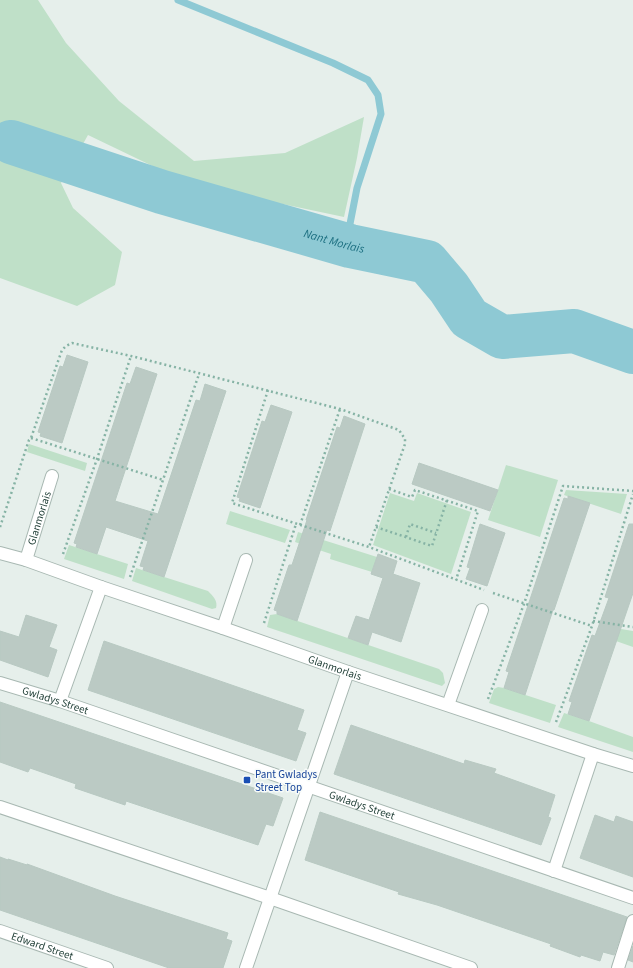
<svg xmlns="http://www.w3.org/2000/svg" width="633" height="968" font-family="'Source Sans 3',sans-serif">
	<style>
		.green { fill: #bfe0c8 }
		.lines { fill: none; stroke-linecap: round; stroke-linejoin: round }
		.stream { stroke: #8ec9d4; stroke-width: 7 }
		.river { stroke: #8ec9d4; stroke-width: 44 }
		.building { fill: #bbcac4; stroke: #b8c9c2 }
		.service-casing { stroke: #a8b8b2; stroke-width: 14 }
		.minor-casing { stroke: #a8b8b2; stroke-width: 14 }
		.path { stroke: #86b3a5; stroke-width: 2.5; stroke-dasharray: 2 3; stroke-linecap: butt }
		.service { stroke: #fff; stroke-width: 12 }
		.minor { stroke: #fff; stroke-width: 12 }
		.transit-dot { fill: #1a4fb4; stroke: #f7fbf9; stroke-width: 1.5 }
		.labels { text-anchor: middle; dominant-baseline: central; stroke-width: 3; stroke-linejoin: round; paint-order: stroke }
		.street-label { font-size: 11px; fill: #24423a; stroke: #f7fbf9 }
		.transit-label { font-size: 11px; fill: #164399; stroke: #f7fbf9; text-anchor: start }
		.water-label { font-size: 12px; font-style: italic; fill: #1c6f80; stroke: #f7fbf9 }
	</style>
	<rect width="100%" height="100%" fill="#e6efeb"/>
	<g class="green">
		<path d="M0 0H38L66 43 119 101 194 161 285 153 364 117 357 158 344 217 192 185 88 135 61 183 73 208 122 252 115 285 77 306 0 278Z"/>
		<path d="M29 444 87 463 85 471 27 452Z"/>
		<path d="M506 465 558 480 540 537 488 520Z"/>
		<path d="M566 490 627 494 621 514 564 495Z"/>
		<path d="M390 493 414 501 417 493 471 512 451 574 373 545Z"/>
		<path d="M230 511 290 530 285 543 226 524Z"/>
		<path d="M298 532 377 557 372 572 330 559 331 554 295 542Z"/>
		<path d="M69 545 128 564 124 579 64 559Z"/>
		<path d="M136 568 208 591C213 596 218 601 216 608L212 609 132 581Z"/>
		<path d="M277 614 439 669 443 673 445 683 442 686 267 627 270 615Z"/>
		<path d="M615 628 633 631V647L596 634 603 629Z"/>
		<path d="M498 687 504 688 556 705 550 723 489 703 494 689Z"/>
		<path d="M564 713 589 721 633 737V752L558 727Z"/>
	</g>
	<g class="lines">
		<path class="stream" d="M178 0 333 63 368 80 378 95 381 114 357 188 349 229 350 246"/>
		<path class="river" id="s1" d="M11 142 162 192 350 246 427 262 449 288 469 318 502 337 574 331 633 352"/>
	</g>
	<g class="building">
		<path d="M67 355 88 362 62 443 40 436 41 433 38 432 60 366 63 367Z"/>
		<path d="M136 367 157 374 115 501 158 514 196 400 200 401 205 384 226 391 164 577 143 570 144 567 140 566 148 541 106 527 97 554 76 547 77 544 74 543 127 383 130 384Z"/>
		<path d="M271 405 292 412 260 508 239 501 240 498 237 497 262 421 265 422Z"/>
		<path d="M344 416 365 424 330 531 327 530 297 621 277 614V611L274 610 289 565H292L307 520H306L337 427 340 428Z"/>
		<path d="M419 463 498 490 490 511 412 484Z"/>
		<path d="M568 496 590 503 554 610H553L525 695 504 688 509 672 506 671 564 498 568 499Z"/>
		<path d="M480 524 505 533 487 586 466 579 470 568 467 567Z"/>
		<path d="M629 524H633V593L589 721 568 714 572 702 569 701 592 635 595 636 609 598 605 597Z"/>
		<path d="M378 554 397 561 393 574 420 583 401 642 372 632 368 645 348 638 356 616 369 620 383 578 371 574Z"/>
		<path d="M26 615 57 625 49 647 57 650 48 677 0 660V631L19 637Z"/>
		<path d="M104 641 304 710 297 730 306 733 296 761 88 690Z"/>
		<path d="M0 702 283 798 273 826 266 824 258 845 126 801 125 805 75 788 76 784 30 768 28 772 0 762Z"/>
		<path d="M351 725 464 764 465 760 496 769 494 773 555 795 548 817 551 818 541 845 334 774Z"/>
		<path d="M320 812 627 917 614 955 603 952 600 961 581 955 580 957 550 946 551 944 437 905 398 894 399 892 305 860Z"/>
		<path d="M595 815 614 822 616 816 633 822V877L580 858Z"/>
		<path d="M0 857 8 860V859L27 865V864L115 896 228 933 226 939 232 941 223 968H169L0 910Z"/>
		<path d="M633 946V962L628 960Z"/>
	</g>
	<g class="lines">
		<defs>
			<path id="service" d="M0 807 270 898 471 968"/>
			<g id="minor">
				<path id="s2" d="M0 553 26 560 101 587 223 628 348 672 593 754 633 766"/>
				<path id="s3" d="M26 560 52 476"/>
				<path d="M223 628 246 560"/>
				<path id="s4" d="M0 683 60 701 633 898"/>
				<path d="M60 701 101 587"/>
				<path d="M448 705 482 610"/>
				<path d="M554 871 593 754"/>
				<path id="s5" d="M0 931 107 968"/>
				<path d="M246 968 348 672"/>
				<path d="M618 968 633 921"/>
			</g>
		</defs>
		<use href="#service" class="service-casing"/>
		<use href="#minor" class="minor-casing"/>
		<g class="path">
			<path d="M268 390 232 503 369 547 484 590"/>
			<path d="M31 438 163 480"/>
			<path d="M389 489 412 497 415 490 478 511 456 580"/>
			<path d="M300 525 340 409"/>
			<path d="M0 527 29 440 31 438 62 350 66 346 72 343 131 356 340 409 399 430 405 439V444L369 547"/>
			<path d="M376 527 432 546 447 500"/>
			<path d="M406 537 410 524 436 533"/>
			<path d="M63 554 97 459 131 356"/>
			<path d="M130 577 199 374"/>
			<path d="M493 593 592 626"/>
			<path d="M593 621 633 627"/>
			<path d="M264 623 296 524"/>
			<path d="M488 699 524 604 563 486 633 491"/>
			<path d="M556 722 592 626 633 494"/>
		</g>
		<use href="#service" class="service"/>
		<use href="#minor" class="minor"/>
	</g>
	<rect class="transit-dot" x="243" y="776" width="8" height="8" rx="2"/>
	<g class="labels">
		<g class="street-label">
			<text stroke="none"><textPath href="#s3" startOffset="44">Glanmorlais</textPath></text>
			<text stroke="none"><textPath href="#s2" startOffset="354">Glanmorlais</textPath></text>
			<text stroke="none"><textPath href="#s4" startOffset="58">Gwladys Street</textPath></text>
			<text stroke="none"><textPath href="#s4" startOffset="382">Gwladys Street</textPath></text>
			<text stroke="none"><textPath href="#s5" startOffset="45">Edward Street</textPath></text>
		</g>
		<g class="transit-label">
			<text x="255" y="774">Pant Gwladys<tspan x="255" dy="13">Street Top</tspan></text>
		</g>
		<g class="water-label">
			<text stroke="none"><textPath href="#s1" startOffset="338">Nant Morlais</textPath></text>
		</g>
	</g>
</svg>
